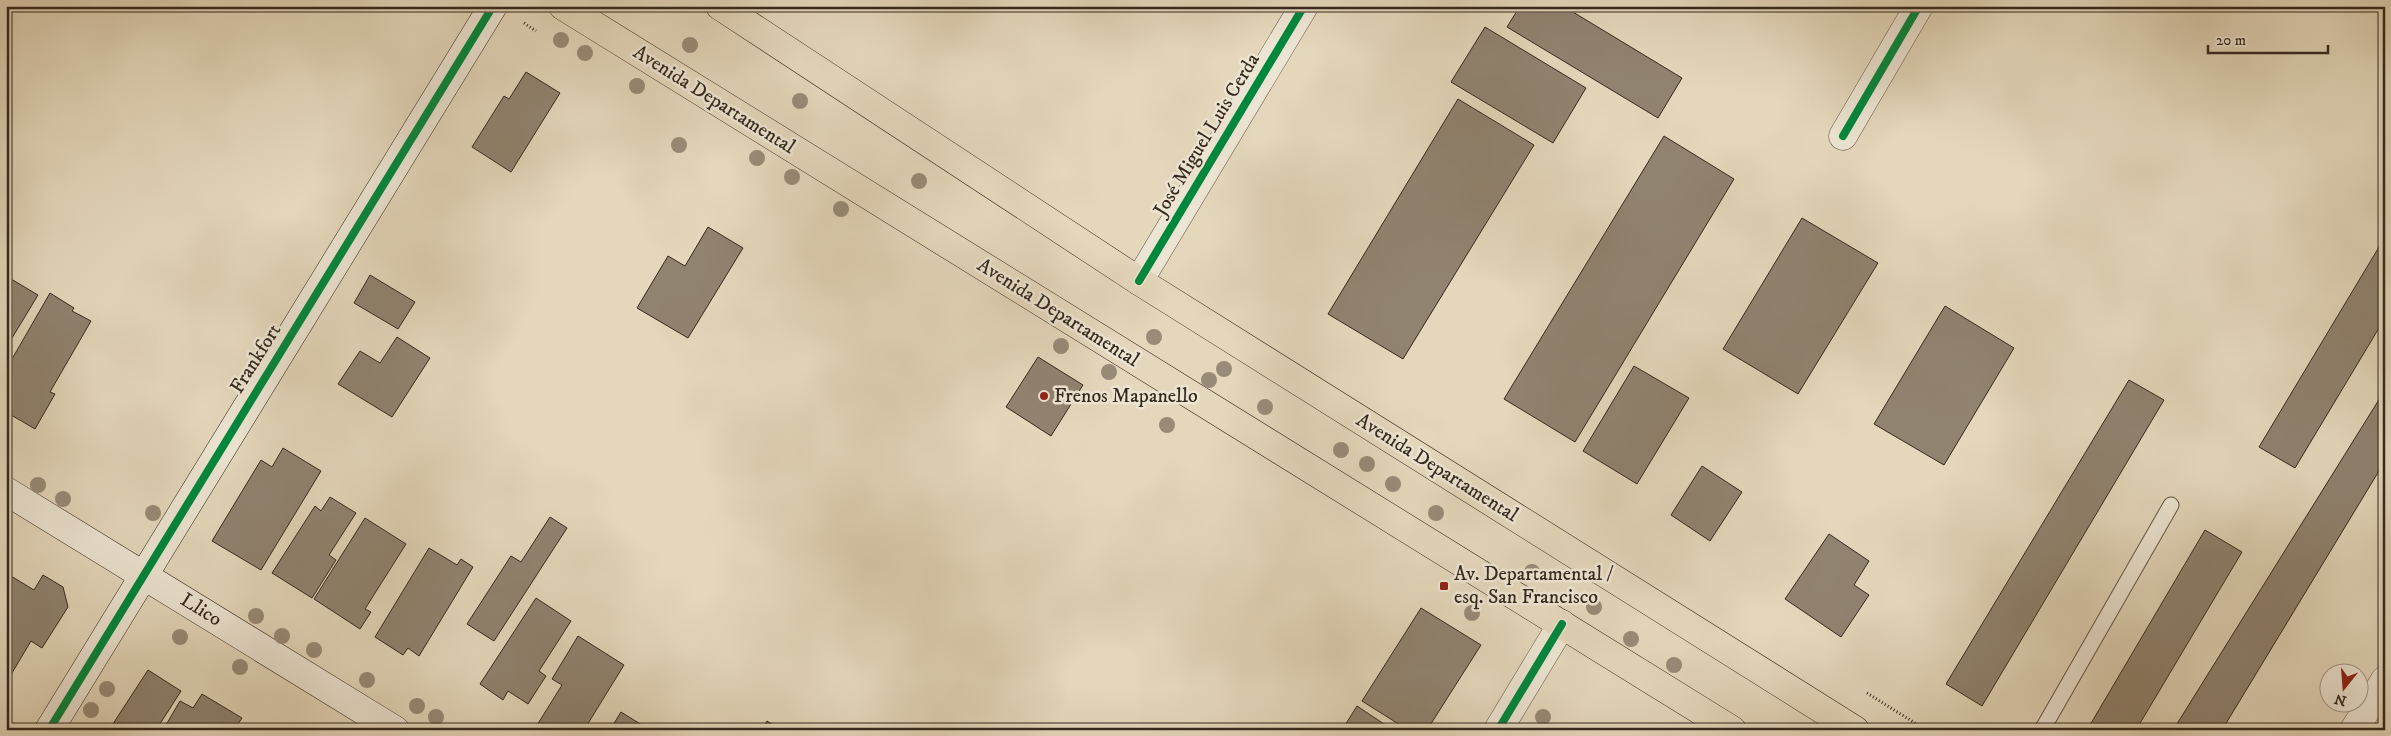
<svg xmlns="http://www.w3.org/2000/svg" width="2391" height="736" font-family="'IM FELL DW Pica',serif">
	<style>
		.building { fill: #908370; stroke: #35291f }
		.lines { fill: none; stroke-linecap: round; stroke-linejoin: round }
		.lane-casing { stroke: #615446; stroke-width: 17 }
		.street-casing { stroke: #615446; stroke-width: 29 }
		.secondary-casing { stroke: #35291f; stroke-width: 29 }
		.primary-casing { stroke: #35291f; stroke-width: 29 }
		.path { stroke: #35291f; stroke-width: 3; stroke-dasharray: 1 2.5; stroke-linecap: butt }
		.lane { stroke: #ede5d3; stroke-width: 15 }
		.street { stroke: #ede5d3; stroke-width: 28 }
		.secondary { stroke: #ede5d3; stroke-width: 28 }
		.primary { stroke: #e4d7bb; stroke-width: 28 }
		.cycleway-casing { stroke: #ede5d3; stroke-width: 11 }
		.cycleway { stroke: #00873e; stroke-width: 8 }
		.tree { fill: #988b77 }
		.poi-dot { fill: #8f2418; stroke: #ede5d3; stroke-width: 2 }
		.labels { text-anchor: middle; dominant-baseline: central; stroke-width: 5; stroke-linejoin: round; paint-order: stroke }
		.street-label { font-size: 20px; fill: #35291f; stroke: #ede5d3 }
		.poi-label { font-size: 20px; fill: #35291f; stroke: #ede5d3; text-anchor: start }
	</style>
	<rect width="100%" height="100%" fill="#e4d7bb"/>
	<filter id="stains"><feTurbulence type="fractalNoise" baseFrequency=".004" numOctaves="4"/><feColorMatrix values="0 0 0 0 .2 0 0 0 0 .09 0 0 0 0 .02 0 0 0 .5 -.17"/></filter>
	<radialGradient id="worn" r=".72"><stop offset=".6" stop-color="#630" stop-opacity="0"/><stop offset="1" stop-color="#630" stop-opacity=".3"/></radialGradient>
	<g class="building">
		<path d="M1520 6H1563L1682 78 1658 118 1507 27Z"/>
		<path d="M1485 27 1586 88 1553 143 1451 82Z"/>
		<path d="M526 72 560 93 511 172 472 147 504 96 509 99Z"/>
		<path d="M1458 99 1534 145 1403 359 1328 314Z"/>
		<path d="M1664 136 1734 179 1575 442 1504 399Z"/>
		<path d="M1802 218 1878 263 1798 394 1723 349Z"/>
		<path d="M708 227 743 248 688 338 637 308 668 256 685 266Z"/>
		<path d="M2385 237V318L2295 468 2259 447Z"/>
		<path d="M370 275 415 302 398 329 354 303Z"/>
		<path d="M6 276 38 295 6 348Z"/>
		<path d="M50 293 74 308 72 311 91 321 50 392 55 394 35 429 6 412V365L8 366Z"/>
		<path d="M1945 306 2014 348 1944 465 1874 424Z"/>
		<path d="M397 337 430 358 392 417 338 384 360 351 380 363Z"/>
		<path d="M1038 357 1083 385 1051 436 1006 407Z"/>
		<path d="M1634 366 1689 398 1637 484 1583 451Z"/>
		<path d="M2129 380 2164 400 1982 706 1946 684Z"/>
		<path d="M2385 390V461L2222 730H2180L2175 727Z"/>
		<path d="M283 448 321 471 261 570 212 541 261 460 272 467Z"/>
		<path d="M1702 466 1742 492 1710 541 1671 515Z"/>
		<path d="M330 497 356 513 329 555 336 560 312 598 272 573 315 506 321 511Z"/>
		<path d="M550 517 567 528 494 641 467 624 511 556 521 562Z"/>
		<path d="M365 518 406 544 365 609 371 612 360 629 314 599Z"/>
		<path d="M2205 530 2242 552 2136 730H2087Z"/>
		<path d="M1829 534 1869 561 1854 585 1869 595 1841 637 1785 599Z"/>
		<path d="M429 548 457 565 461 559 473 567 419 656 408 648 403 655 375 637Z"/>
		<path d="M6 573 34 590 43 575 63 587 68 607 42 648 31 641 6 683Z"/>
		<path d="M536 598 571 621 539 671 546 676 528 704 508 691 503 700 480 684Z"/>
		<path d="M1421 608 1481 645 1427 730H1408L1362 701Z"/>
		<path d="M578 636 624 665 584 730H534L562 685 552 679Z"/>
		<path d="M148 670 181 691 156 730H109Z"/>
		<path d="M202 694 242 718 234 730H163L180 701 193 708Z"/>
		<path d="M1357 706 1393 730H1342Z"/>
		<path d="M621 712 650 730H610Z"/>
		<path d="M767 721 781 730H762Z"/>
	</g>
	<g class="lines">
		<defs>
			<path id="lane" d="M2042 730 2171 505"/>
			<g id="street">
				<path d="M1843 136 1919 6"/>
				<path d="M1139 281 1304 6"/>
				<path d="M1498 730 1562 624"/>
				<path d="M2354 730 2385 680"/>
			</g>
			<g id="secondary">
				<path d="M6 491 395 730"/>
				<path d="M49 730 493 6"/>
			</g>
			<g id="primary">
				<path d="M563 6 1732 730"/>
				<path d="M720 6 1139 281 1855 730"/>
			</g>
		</defs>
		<use href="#lane" class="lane-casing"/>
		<use href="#street" class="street-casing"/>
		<use href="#secondary" class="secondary-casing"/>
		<use href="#primary" class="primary-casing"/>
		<g class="path">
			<path d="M524 23 536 31"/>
			<path d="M1867 693 1926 730"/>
		</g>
		<use href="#lane" class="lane"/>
		<use href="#street" class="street"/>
		<use href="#secondary" class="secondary"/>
		<use href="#primary" class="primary"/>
		<defs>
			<g id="cycleway">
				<path d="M1843 136 1919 6"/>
				<path d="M1139 281 1304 6"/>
				<path d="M49 730 493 6"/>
				<path d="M1498 730 1562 624"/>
			</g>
		</defs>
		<use href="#cycleway" class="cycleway-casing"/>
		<use href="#cycleway" class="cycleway"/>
	</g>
	<g class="tree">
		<circle cx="561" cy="40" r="8"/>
		<circle cx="690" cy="45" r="8"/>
		<circle cx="585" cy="53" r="8"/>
		<circle cx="637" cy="86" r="8"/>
		<circle cx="800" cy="101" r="8"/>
		<circle cx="679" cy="145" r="8"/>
		<circle cx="757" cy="158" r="8"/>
		<circle cx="792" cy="177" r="8"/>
		<circle cx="919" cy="181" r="8"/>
		<circle cx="841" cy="209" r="8"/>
		<circle cx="1154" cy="337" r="8"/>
		<circle cx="1061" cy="346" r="8"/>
		<circle cx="1224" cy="369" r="8"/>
		<circle cx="1109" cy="372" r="8"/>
		<circle cx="1209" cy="380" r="8"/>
		<circle cx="1265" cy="407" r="8"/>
		<circle cx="1167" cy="425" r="8"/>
		<circle cx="1341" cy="450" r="8"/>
		<circle cx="1367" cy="464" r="8"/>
		<circle cx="1393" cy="484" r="8"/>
		<circle cx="38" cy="485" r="8"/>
		<circle cx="63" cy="499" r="8"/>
		<circle cx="153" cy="513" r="8"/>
		<circle cx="1436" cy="513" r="8"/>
		<circle cx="1532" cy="572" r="8"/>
		<circle cx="1594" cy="607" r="8"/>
		<circle cx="1472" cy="613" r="8"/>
		<circle cx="256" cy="616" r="8"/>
		<circle cx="282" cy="636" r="8"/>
		<circle cx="180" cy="637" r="8"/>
		<circle cx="1631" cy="639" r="8"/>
		<circle cx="314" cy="650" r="8"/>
		<circle cx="1674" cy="665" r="8"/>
		<circle cx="240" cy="667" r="8"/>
		<circle cx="367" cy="680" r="8"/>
		<circle cx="107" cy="689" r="8"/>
		<circle cx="417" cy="706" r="8"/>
		<circle cx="91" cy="710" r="8"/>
		<circle cx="436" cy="717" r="8"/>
		<circle cx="1543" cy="717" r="8"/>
	</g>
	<g class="poi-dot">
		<circle cx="1044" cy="396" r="5"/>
		<rect x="1439" y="581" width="10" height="10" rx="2.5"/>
	</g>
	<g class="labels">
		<g class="street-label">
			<text transform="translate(714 100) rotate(32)">Avenida Departamental</text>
			<text transform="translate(1207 135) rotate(-59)">José Miguel Luis Cerda</text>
			<text transform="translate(1058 313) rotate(32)">Avenida Departamental</text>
			<text transform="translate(256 359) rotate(-58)">Frankfort</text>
			<text transform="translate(1437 468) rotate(32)">Avenida Departamental</text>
			<text transform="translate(201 610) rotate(32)">Llico</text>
		</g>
		<g class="poi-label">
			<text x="1054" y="396">Frenos Mapanello</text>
			<text x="1454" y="574">Av. Departamental /<tspan x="1454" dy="23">esq. San Francisco</tspan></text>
		</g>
	</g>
	<rect width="2391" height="736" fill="none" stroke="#e4d7bb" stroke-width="25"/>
	<rect x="8" y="8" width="2376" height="721" fill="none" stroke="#35291f" stroke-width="2.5"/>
	<rect x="12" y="12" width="2366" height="711" fill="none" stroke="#35291f"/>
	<g transform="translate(2344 688) rotate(197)"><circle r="24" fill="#ede5d3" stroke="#a39a8b"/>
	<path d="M0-4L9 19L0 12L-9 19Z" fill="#8f2418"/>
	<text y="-8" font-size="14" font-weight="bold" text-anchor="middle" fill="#35291f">N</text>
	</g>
	<path d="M2208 45v8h120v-8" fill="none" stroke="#35291f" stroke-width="2.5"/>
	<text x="2216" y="45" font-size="15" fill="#35291f" stroke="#ede5d3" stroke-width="4" paint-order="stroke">20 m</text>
	<rect width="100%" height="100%" filter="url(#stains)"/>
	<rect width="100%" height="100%" fill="url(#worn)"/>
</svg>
